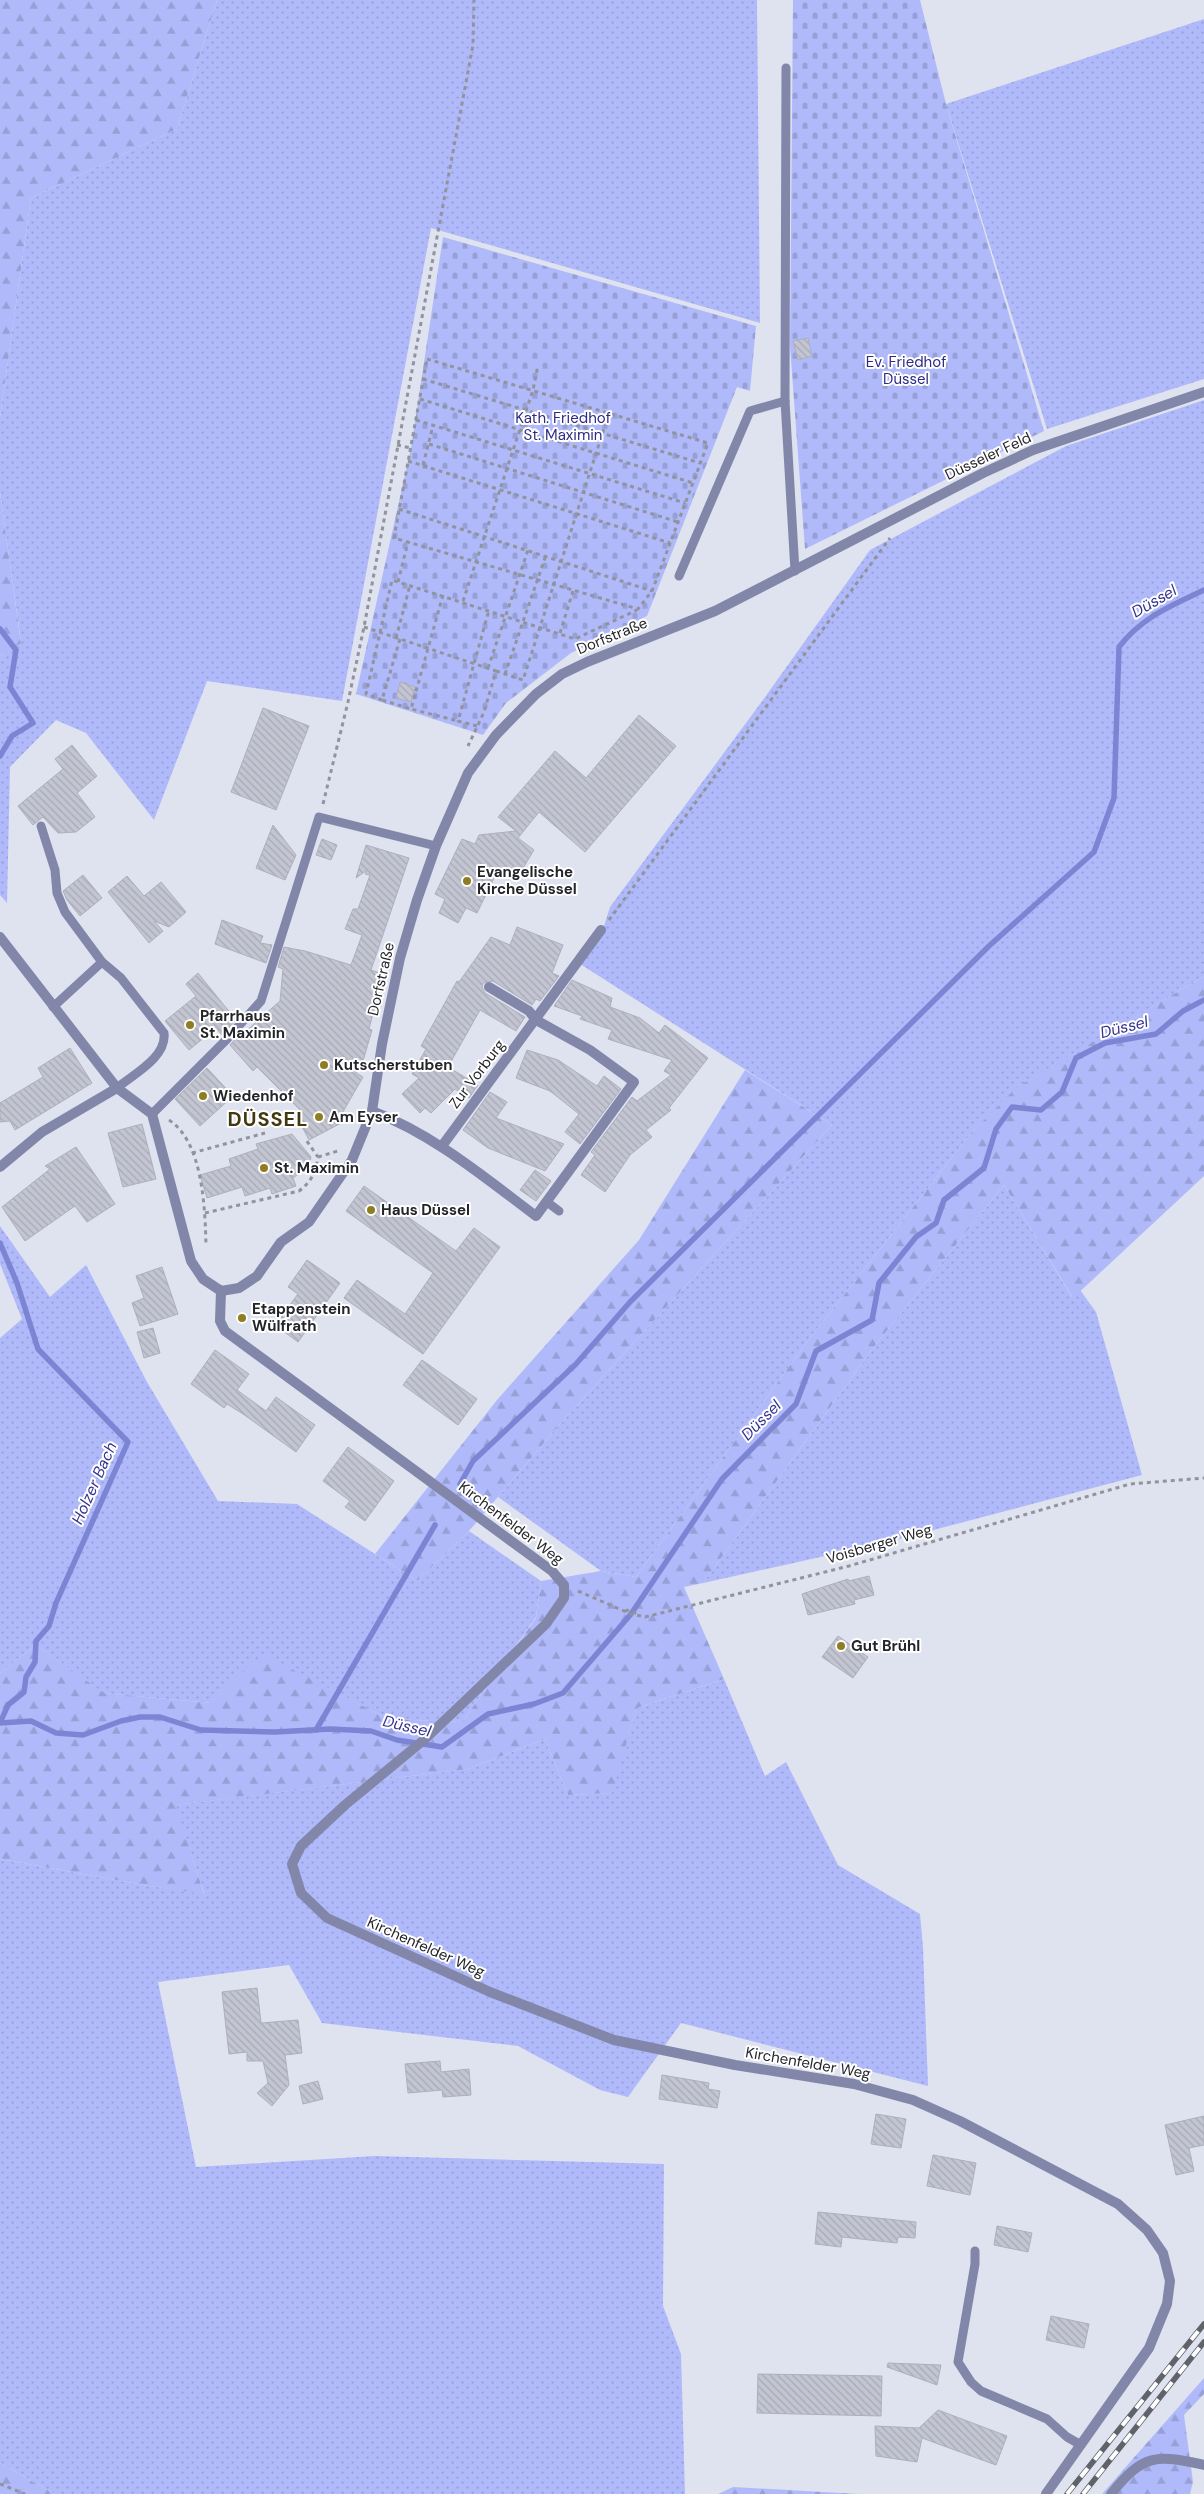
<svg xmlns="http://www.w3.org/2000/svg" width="1204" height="2494" font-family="'DM Sans',sans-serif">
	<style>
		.grass { fill: url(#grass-dots) }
		.forest { fill: url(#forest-firs) }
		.cemetery { fill: url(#cemetery-stones) }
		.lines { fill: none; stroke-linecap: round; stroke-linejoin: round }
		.stream { stroke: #7c85d3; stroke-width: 5.5 }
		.building { fill: url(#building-back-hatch); stroke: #adafbc }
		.path { stroke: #91939d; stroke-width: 3; stroke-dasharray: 4 4; stroke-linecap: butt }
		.lane { stroke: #8287aa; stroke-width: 9 }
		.street { stroke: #8287aa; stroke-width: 10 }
		.rail-casing { stroke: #61636a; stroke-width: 5.5 }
		.rail { stroke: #fff; stroke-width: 4; stroke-dasharray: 11; stroke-linecap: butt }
		.poi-dot { fill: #8f7d23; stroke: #fff; stroke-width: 2 }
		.labels { text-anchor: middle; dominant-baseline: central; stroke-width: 4; stroke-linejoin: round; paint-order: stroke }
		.park-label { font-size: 15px; fill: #2e2a85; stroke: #fff }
		.street-label { font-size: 15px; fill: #24252a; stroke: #fff }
		.poi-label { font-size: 15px; font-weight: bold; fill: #24252a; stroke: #fff; text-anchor: start }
		.water-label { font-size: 16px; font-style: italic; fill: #35348f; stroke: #fff }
		.district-label { font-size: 20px; font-weight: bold; letter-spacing: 1px; fill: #42390f; stroke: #fff }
	</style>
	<defs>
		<pattern id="grass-dots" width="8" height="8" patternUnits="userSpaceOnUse" patternTransform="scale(1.25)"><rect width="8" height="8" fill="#b0bafa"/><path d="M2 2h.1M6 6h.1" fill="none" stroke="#97a0d6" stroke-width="1.8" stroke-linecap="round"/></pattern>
		<pattern id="forest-firs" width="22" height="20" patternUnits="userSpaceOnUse" patternTransform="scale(1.25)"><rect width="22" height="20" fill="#b0bafa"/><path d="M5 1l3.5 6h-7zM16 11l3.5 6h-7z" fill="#97a0d6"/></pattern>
		<pattern id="cemetery-stones" width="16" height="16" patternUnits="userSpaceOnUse" patternTransform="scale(1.25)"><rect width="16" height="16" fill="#b0bafa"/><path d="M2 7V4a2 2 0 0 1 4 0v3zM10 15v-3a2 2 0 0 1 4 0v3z" fill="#97a0d6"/></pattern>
		<pattern id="building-back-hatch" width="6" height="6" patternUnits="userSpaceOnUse" patternTransform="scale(1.25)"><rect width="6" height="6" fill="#c3c5d2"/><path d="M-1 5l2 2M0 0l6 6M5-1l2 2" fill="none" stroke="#a7a9b4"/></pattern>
	</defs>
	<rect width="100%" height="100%" fill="#dfe2ef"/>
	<g class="grass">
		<path d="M217 0H757L760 323 431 228 342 701 207 681 154 820 86 733 56 720 10 767 7 903 0 895V656L21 642 0 492V417L31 198 177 129Z"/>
		<path d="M1204 19V379L1047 429 946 104Z"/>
		<path d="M1204 400V976L1018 1087 972 1132 804 1346 636 1577 601 1571 498 1497 560 1424 832 1125 577 962 604 926 610 907 760 704 870 550 1066 446Z"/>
		<path d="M1004 1185 1072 1297 1080 1290 1096 1312 1142 1475 888 1542 703 1583 873 1348Z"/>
		<path d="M0 1226 50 1297 86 1265 147 1382 218 1501 297 1504 417 1581 469 1531 541 1581 536 1617 462 1722 388 1719 261 1654 211 1703 103 1693 36 1645 0 1673V1338L22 1319 0 1264Z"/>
		<path d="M724 1679 765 1776 786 1762 838 1865 920 1914 923 1948 928 2086 681 2023 628 2097 600 2090 518 2046 322 2023 289 1965 158 1982 196 2167 375 2156 664 2164 663 2306 681 2354 685 2494H55L0 2463V1859L149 1886 204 1893 175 1805 468 1769 545 1739 568 1795 611 1793 637 1708Z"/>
	</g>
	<g class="forest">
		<path d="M0 0H217L177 129 31 198 0 417Z"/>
		<path d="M0 492 21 643 0 656Z"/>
		<path d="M1204 976V1176L1073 1298 1004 1185 873 1348 703 1583 684 1587 724 1679 637 1708 612 1793 568 1795 545 1739 468 1769 176 1805 204 1894 149 1886 0 1859V1673L36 1645 104 1693 211 1703 261 1653 388 1719 462 1722 536 1618 541 1581 601 1571 636 1577 804 1346 972 1132 1017 1087Z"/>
		<path d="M745 1070 832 1125 560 1424 469 1531 417 1581 375 1554 497 1400 639 1240Z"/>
		<path d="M1204 2378V2394L1184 2415 1193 2482 1190 2494H1102Z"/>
		<path d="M0 2463 55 2494H0Z"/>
		<path d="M733 2487 859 2494H718Z"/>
	</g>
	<g class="cemetery">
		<path d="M793 0H920L946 104 1044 431 805 549 790 346Z"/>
		<path d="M443 237 756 326 750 391 737 387 647 616 571 653 506 703 483 735 356 694 411 448Z"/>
	</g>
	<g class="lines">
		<g class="stream">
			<path d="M0 629 16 650 10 687 33 723 12 736 0 756"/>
			<path d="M0 1243 17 1283 38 1349 128 1442 56 1603 49 1626 36 1641 35 1662 26 1677 24 1692 8 1705 0 1723 31 1721 56 1733 83 1735 121 1721 140 1717H160L201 1730 275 1732 330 1729 371 1731 397 1740 442 1747 488 1714 534 1704 563 1693 631 1614 722 1479 796 1404 816 1351 872 1320 879 1283 916 1237 936 1223 944 1200 984 1168 996 1129 1012 1107 1041 1110 1062 1092 1076 1058 1105 1043 1156 1034 1183 1011 1204 1000"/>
			<path d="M460 1484 473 1461 576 1364 630 1302 989 946 1094 852 1114 798 1119 647C1142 617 1171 606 1204 590"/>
			<path d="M316 1730 435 1525"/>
		</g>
	</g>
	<g class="building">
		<path d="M808 338 812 356 798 360 793 341Z"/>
		<path d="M400 682 415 687 411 702 396 698Z"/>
		<path d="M263 708 309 726 276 810 231 792Z"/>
		<path d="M639 715 676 746 585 852 539 812 518 838 534 850 517 878 499 868 477 913 466 908 458 923 439 913 445 899 435 894 462 839 475 844 479 835 516 831 498 817 555 751 586 778Z"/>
		<path d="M72 745 97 776 77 793 95 817 76 832 58 833 43 817 33 825 18 806 63 769 55 759Z"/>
		<path d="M273 825 296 855 285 880 256 868Z"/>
		<path d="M322 839 337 845 331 860 316 855Z"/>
		<path d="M366 845 409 858 371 970 383 974 369 1029 372 1030 363 1061 356 1073 363 1077 340 1117 343 1122 309 1140 295 1113 300 1110 257 1067 253 1071 230 1045 243 1030 245 1032 280 1001 283 969 278 967 284 947 305 951 351 965 362 935 345 929 353 909H358L370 875 365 874 367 870 356 878Z"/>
		<path d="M83 875 102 898 80 916 67 900 63 891Z"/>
		<path d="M127 876 144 896 161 882 186 912 169 927 154 921 163 931 149 943 108 892Z"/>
		<path d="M222 920 263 936 260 943 272 945 266 963 215 944Z"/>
		<path d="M517 927 563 945 552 973 559 976 540 1001 536 999 532 1005 493 981 483 983 482 987 485 993 525 1017 516 1031 480 1010 448 1067 478 1085 469 1098 455 1089 431 1113 425 1108 420 1113 402 1094 419 1078 412 1074 426 1049 421 1046 457 981 459 982 491 937 510 945Z"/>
		<path d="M198 973 236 1020 222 1035 216 1028 189 1050 165 1021 196 996 186 984Z"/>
		<path d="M572 980 612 998 610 1007 640 1018 659 1033 665 1025 708 1058 669 1108 671 1110 646 1130 652 1137 630 1155 605 1192 581 1175 595 1155 591 1152 632 1097 637 1101 671 1075 664 1071 672 1060 608 1039 612 1030 580 1019 582 1016 554 1006Z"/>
		<path d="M70 1048 92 1083 15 1130 10 1121 0 1122V1103L43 1077 38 1068Z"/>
		<path d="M527 1050 558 1060 597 1086 604 1076 621 1089 580 1144 565 1132 579 1114 550 1091 516 1078Z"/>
		<path d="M207 1068 233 1096 200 1126 175 1099Z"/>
		<path d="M490 1092 507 1102 496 1118 564 1144 545 1171 488 1148 463 1130Z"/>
		<path d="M142 1124 156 1179 123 1187 108 1133Z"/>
		<path d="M292 1134 311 1157 309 1166 293 1178 296 1186 272 1194 270 1188 245 1196 242 1187 207 1198 200 1175 231 1166 229 1159 258 1149 256 1144Z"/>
		<path d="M76 1147 115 1204 87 1222 75 1206 25 1241 2 1207 50 1169 45 1166Z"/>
		<path d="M535 1170 551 1181 536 1201 520 1190Z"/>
		<path d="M364 1186 456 1251 474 1228 500 1247 423 1354 344 1298 357 1280 405 1314 433 1273 346 1211Z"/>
		<path d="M307 1260 340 1283 298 1342 275 1325 298 1294 288 1287Z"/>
		<path d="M162 1267 178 1314 140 1326 132 1303 144 1298 136 1276Z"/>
		<path d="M153 1328 160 1353 144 1358 137 1332Z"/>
		<path d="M215 1350 249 1374 237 1390 266 1411 276 1397 315 1425 296 1452 243 1414 227 1404 224 1408 191 1384Z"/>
		<path d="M422 1360 477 1399 458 1425 403 1385Z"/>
		<path d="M348 1447 394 1481 365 1521 345 1507 350 1501 323 1481Z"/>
		<path d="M869 1576 874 1595 854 1600 855 1604 808 1615 802 1594 848 1579 849 1581Z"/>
		<path d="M838 1636 868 1657 853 1678 822 1657Z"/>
		<path d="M257 1988 261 2023 298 2020 302 2053 285 2055 289 2085 272 2106 257 2093 268 2083 263 2061H247V2052L229 2054 222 1992Z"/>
		<path d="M440 2061 441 2072 469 2069 471 2095 443 2097 442 2090 408 2093 405 2064Z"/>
		<path d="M662 2075 709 2083 708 2089 720 2091 717 2108 659 2099Z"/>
		<path d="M318 2081 323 2099 303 2104 299 2086Z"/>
		<path d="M876 2114 906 2119 901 2148 871 2144Z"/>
		<path d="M1204 2116V2145L1189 2148 1194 2171 1176 2175 1165 2125Z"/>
		<path d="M933 2155 976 2163 970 2195 927 2186Z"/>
		<path d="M818 2212 916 2222 915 2238 898 2237 897 2243 842 2237 841 2247 815 2244Z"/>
		<path d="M997 2226 1032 2233 1028 2252 994 2245Z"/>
		<path d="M1051 2316 1089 2324 1084 2348 1046 2340Z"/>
		<path d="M888 2363 941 2365 937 2385 887 2367Z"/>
		<path d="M758 2374 882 2376 881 2416 757 2413Z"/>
		<path d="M938 2410 1007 2436 996 2465 922 2438 917 2462 876 2456 875 2426 919 2428Z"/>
	</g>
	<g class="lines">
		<g class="path">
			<path d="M427 359 708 443 652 591 638 609 394 538Z"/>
			<path d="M423 379 700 463"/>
			<path d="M420 399 693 483"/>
			<path d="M416 420 685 503"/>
			<path d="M429 444 678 522"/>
			<path d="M397 445 411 448"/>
			<path d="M408 461 670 543"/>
			<path d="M423 465 433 426"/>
			<path d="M399 509 652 591"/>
			<path d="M398 582 408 542"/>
			<path d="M443 595 411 709 458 721"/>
			<path d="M463 601 533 390 538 365"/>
			<path d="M364 627 496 671 484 712 468 746"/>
			<path d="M560 633 573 591"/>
			<path d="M396 638 410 585"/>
			<path d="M400 639 382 700 411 709"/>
			<path d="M488 668 528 550"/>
			<path d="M496 671 523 680 609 413"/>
			<path d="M505 674 546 555"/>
			<path d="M382 700 366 694 392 580 575 639 637 610"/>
			<path d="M477 726 458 721 489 610"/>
			<path d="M323 804 348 702 364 627 473 45 474 0"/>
			<path d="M609 920 890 538"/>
			<path d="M169 1120C203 1142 205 1208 206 1245"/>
			<path d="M192 1153 265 1133"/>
			<path d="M318 1157 341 1150"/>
			<path d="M205 1213 299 1191C311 1182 316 1172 318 1157L306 1140"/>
			<path d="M578 1591 631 1614 645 1617 849 1566 1130 1484 1204 1478"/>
			<path d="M625 1611 629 1610 640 1615"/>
			<path d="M0 2484 25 2494"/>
		</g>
		<g class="lane">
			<path d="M786 68 785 401 795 571"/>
			<path d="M679 576 750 411 785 401"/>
			<path d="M41 826 55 870 57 893 65 912 102 962 53 1007"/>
			<path d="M102 962 121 978 164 1033C167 1057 134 1074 117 1088"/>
			<path d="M152 1114 227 1039 261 1001 319 817 436 846"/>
			<path d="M547 1202 559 1211"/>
			<path d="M975 2251V2264L958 2362 971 2382 981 2391 1047 2419 1067 2437 1081 2445"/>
		</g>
		<g class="street">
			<path d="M0 937 117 1088 152 1114 191 1261 203 1279 221 1291 239 1288 257 1276 281 1242 309 1222 352 1160 372 1111 382 1044 400 958 417 900 436 846 468 773 496 735 536 694 562 674 587 662 715 611 983 473 1033 450 1204 392"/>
			<path d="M372 1111C433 1134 484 1177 536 1216L634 1082 590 1050 536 1020 529 1011 489 987"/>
			<path d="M442 1146 601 930"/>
			<path d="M0 1167 42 1132 117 1088"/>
			<path d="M221 1291 220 1321 225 1331 552 1571 564 1585V1598L546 1624 425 1739 345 1805 301 1846 292 1864 301 1893 327 1918 490 1992 614 2040 735 2065 854 2084 913 2100 960 2121 1118 2204 1147 2230 1163 2253 1170 2281 1167 2304 1149 2348 1046 2494"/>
			<path d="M1111 2494C1143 2454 1156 2454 1204 2465"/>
		</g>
		<defs>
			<g id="rail">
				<path d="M1067 2494 1204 2324"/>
				<path d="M1083 2494 1204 2342"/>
			</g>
		</defs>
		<use href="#rail" class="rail-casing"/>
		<use href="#rail" class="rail"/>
	</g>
	<g class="poi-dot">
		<circle cx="467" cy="881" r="5"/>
		<circle cx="190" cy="1025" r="5"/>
		<circle cx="324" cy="1065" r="5"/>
		<circle cx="203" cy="1096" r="5"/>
		<circle cx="319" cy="1117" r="5"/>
		<circle cx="264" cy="1168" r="5"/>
		<circle cx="371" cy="1210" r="5"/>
		<circle cx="242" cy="1318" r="5"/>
		<circle cx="841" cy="1646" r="5"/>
	</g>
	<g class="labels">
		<g class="park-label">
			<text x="906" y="362">Ev. Friedhof<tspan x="906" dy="17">Düssel</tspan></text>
			<text x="563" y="418">Kath. Friedhof<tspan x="563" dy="17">St. Maximin</tspan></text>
		</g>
		<g class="street-label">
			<text transform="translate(988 456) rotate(-25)">Düsseler Feld</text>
			<text transform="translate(612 636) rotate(-22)">Dorfstraße</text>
			<text transform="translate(381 979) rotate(-77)">Dorfstraße</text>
			<text transform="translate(477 1074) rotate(-53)">Zur Vorburg</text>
			<text transform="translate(511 1523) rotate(37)">Kirchenfelder Weg</text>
			<text transform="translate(879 1544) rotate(-16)">Voisberger Weg</text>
			<text transform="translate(426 1947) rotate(24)">Kirchenfelder Weg</text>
			<text transform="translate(808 2063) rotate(10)">Kirchenfelder Weg</text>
		</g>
		<g class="poi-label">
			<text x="477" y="872">Evangelische<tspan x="477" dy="17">Kirche Düssel</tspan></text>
			<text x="200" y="1016">Pfarrhaus<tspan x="200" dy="17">St. Maximin</tspan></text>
			<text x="334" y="1065">Kutscherstuben</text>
			<text x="213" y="1096">Wiedenhof</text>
			<text x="329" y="1117">Am Eyser</text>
			<text x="274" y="1168">St. Maximin</text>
			<text x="381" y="1210">Haus Düssel</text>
			<text x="252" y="1309">Etappenstein<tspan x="252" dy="17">Wülfrath</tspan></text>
			<text x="851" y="1646">Gut Brühl</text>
		</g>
		<g class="water-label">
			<text transform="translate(1154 601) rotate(-30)">Düssel</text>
			<text transform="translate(1124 1027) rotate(-14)">Düssel</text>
			<text transform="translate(761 1420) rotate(-45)">Düssel</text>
			<text transform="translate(94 1483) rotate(-66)">Holzer Bach</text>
			<text transform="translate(407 1726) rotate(13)">Düssel</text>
		</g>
		<g class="district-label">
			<text x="268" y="1119">DÜSSEL</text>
		</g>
	</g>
</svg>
